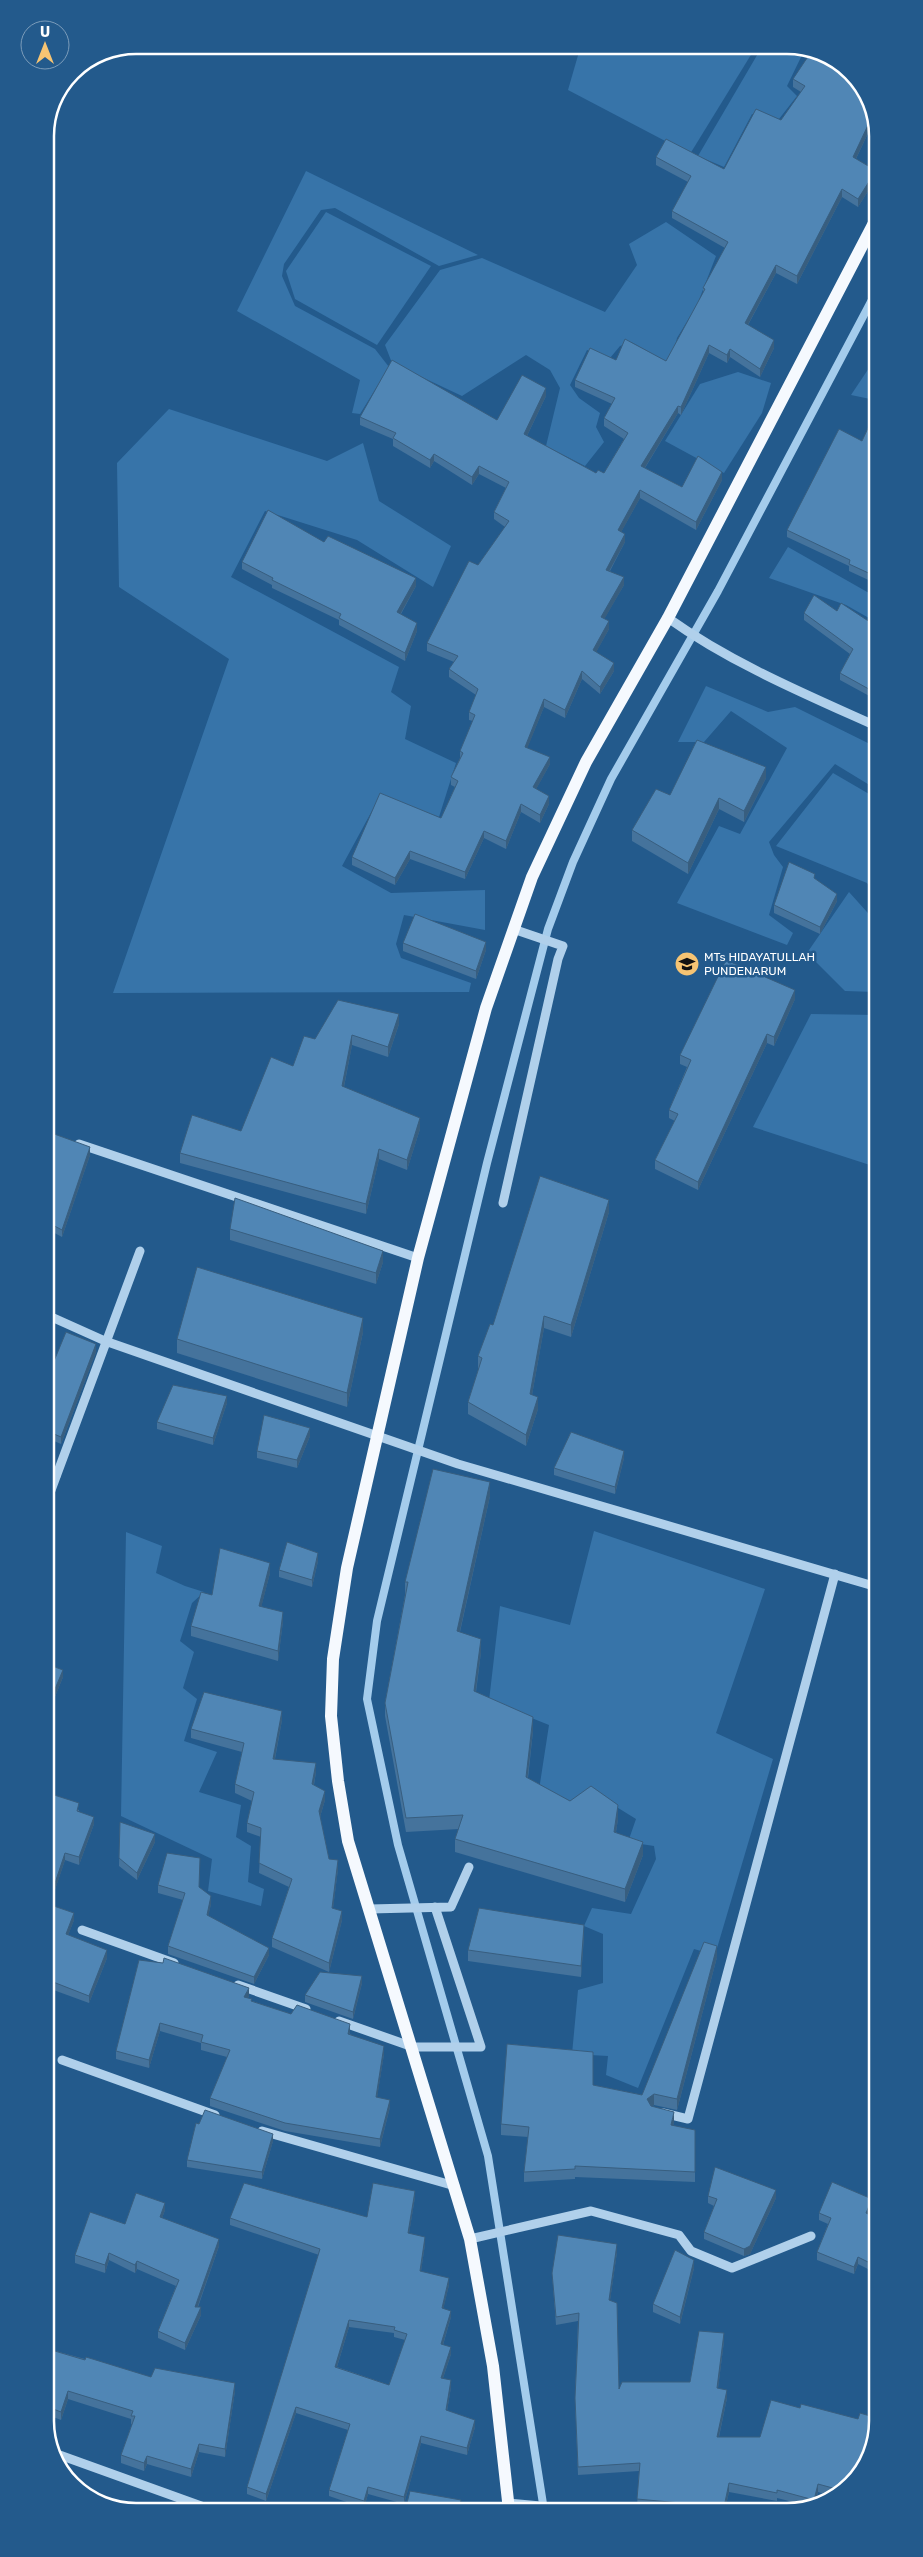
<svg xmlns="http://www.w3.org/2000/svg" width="923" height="2557" font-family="Rubik,sans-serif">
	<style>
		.green { fill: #3774a9 }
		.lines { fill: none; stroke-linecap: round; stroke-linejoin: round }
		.stream { stroke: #a4ccec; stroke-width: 8 }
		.minor { stroke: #b0d0eb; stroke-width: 9 }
		.major { stroke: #f5f9fe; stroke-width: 12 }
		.wall { fill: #45739c; fill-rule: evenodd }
		.shaded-wall { fill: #385e7f }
		.building { fill: #5086b5; stroke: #385e7f; fill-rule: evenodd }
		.labels { text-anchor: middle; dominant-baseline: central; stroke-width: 5; stroke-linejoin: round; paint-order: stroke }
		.poi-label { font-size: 12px; fill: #fff; stroke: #235a8c; text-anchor: start }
		.rim { fill: none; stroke: #fff; stroke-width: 2.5 }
	</style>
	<rect width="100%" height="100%" fill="#235a8c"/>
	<g class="green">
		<path d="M581 45H757L690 154 568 90Z"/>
		<path d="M763 45H794L843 64 851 76 802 55 787 86 797 96 779 119 752 114 724 167 698 156Z"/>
		<path d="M306 171 478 255 439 266 335 208 321 210 284 264 282 276 295 306 375 349 389 367 360 414 352 413 360 380 237 311Z"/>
		<path d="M326 212 431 266 377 345 295 299 286 271Z"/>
		<path d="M666 222 716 256 697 305 677 338 671 364 631 342 620 346 610 358 587 350 570 385 579 398 600 413 596 427 604 442 585 466 546 446 560 388 550 370 526 355 462 396 392 363 385 345 440 270 482 258 605 312 637 265 629 244Z"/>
		<path d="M875 359V400L851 395Z"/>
		<path d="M738 372 771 383 762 413 724 473 665 441 700 384Z"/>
		<path d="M169 409 327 461 363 443 379 501 451 546 433 587 357 540 265 511 231 577 399 667 391 692 411 706 405 739 456 763 439 817 380 796 342 866 391 893 485 890V930L404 915 396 944 401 958 471 983 469 992 113 993 229 659 119 587 117 463Z"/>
		<path d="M788 547 876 597V622L846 605 769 578Z"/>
		<path d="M706 686 768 712 795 707 876 747V789L835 764 769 842 774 855 783 867 769 915 793 933 787 945 677 903 719 826 740 834 787 748 731 711 704 742H678Z"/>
		<path d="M833 773 876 798V897L867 883 776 846Z"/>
		<path d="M849 892 876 922V948L868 974 876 982 875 992 845 991 807 953Z"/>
		<path d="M811 1014 876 1015V1167L753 1127Z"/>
		<path d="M594 1531 765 1589 716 1733 773 1759 715 1955 694 1949 638 2088 606 2075 608 2056 572 2054 578 1990 603 1983V1934L584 1926 592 1908 631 1914 656 1859 654 1846 628 1842 636 1819 589 1790 571 1808 539 1790 549 1725 489 1701 500 1606 570 1625Z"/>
		<path d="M126 1532 162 1546 156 1573 185 1586 204 1592 192 1603 180 1641 194 1652 183 1688 197 1699 184 1741 217 1752 199 1792 241 1805 236 1837 251 1846 248 1882 264 1889 261 1906 208 1891 212 1859 121 1816Z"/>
	</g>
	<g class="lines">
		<path class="stream" d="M544 2510 488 2156 398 1845 367 1699 377 1621 487 1163 548 929 573 862 611 779 718 591 875 294"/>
		<g class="minor">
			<path d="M668 618C731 663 805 694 876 726"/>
			<path d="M79 1144 418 1258"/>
			<path d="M503 1203 558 959 563 946 513 929"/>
			<path d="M47 1315 105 1341 458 1464 877 1587"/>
			<path d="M47 1472 56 1476"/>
			<path d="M47 1501 140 1251"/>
			<path d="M370 1909 451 1907 469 1867"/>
			<path d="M82 1930 174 1963"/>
			<path d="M238 1985 306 2009"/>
			<path d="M339 2021 413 2047H481L435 1907"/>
			<path d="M62 2060 215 2115"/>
			<path d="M663 2113 688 2119 835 1574"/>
			<path d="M262 2131 455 2186"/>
			<path d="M470 2239 591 2211 679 2235 691 2251 732 2268 811 2236"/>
			<path d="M54 2453 204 2507 223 2511"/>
			<path d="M508 2503 584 2510"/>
		</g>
		<path class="major" d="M509 2510 493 2366 470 2239 348 1841 338 1781 331 1716 333 1659 347 1568 418 1258 486 1008 532 877 586 762 668 618 875 221"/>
	</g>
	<g class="wall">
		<path d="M793 79 875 112 874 133 869 131 856 159 875 170V180L858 207 842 197 797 284 776 273 748 325 774 348 760 377 730 357 727 363 709 353 681 415 678 413 645 468 682 487 722 480 696 530 640 498 621 532 625 542 610 571 624 585 604 619 609 629 596 652 614 671 600 694 582 679 565 718 544 707 527 748 550 764 536 789 549 804 540 823 521 812 506 849 484 838 465 879 410 859 395 885 352 865V857L441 818 455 787 451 785V777L460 758V751L473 721 469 720V712L476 695 449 677V669L454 662 427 651V643L478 565 505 527 494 519V512L506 488 479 474 472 485 434 461 430 468 393 446V439L360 425V417L497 420 546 396 527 436 596 473H604L624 439 604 426V418L612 404 575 387V380L616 360 666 361 703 293V288L725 248 672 218V211L688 182 656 165V157L724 169 781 120 801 92 793 87Z"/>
		<path d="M875 413V535L874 539H875V583L849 571V566L787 537V530L862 441Z"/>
		<path d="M324 542 416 586 401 614 417 631 405 661 339 625V620L272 588V585L242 569V562Z"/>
		<path d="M837 611 876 626V710L871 708V701L873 698 840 680V673L850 654 804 620V613Z"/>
		<path d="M766 778 744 822 719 809 688 874 632 841V830L670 795Z"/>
		<path d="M815 879 837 901 820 934 774 913V905Z"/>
		<path d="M403 943 486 950 476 979 403 951Z"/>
		<path d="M795 999 774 1046 767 1043 698 1190 655 1169V1160L675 1121 669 1118V1110L687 1067 680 1064V1055Z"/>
		<path d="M399 1024 388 1057 352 1045 344 1087 420 1129 407 1170 379 1159 366 1214 180 1163V1153L241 1131 315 1039Z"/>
		<path d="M46 1131 90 1155 62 1237 47 1229Z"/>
		<path d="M609 1212 571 1337 544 1328 532 1395 538 1409 526 1446 468 1414V1402L479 1368H478V1356L493 1325Z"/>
		<path d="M230 1229 383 1262 376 1284 230 1240Z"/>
		<path d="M363 1332 347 1407 177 1353V1339Z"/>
		<path d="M96 1352 61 1444 47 1438V1378Z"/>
		<path d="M227 1403 213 1445 157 1429V1422Z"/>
		<path d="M310 1436 297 1468 257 1458V1451Z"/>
		<path d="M624 1458 615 1494 554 1475V1468Z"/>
		<path d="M490 1496 460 1632 481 1652 476 1692 533 1731 528 1778 570 1801 618 1819 616 1832 643 1855 625 1902 455 1852V1839L459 1829 406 1832 385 1716V1703L405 1595V1582Z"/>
		<path d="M318 1561 312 1587 279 1577V1570Z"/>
		<path d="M270 1573 261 1607 283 1621 278 1661 191 1636V1626L212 1595Z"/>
		<path d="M47 1664 63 1677 52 1704 47 1702Z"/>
		<path d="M282 1720 275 1759 316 1772 314 1785 325 1800 320 1817 329 1859 338 1869 333 1908 342 1920 329 1972 272 1947V1938L289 1887 259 1873 261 1837 247 1832V1823L252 1801 235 1793V1784L242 1752 191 1738V1729Z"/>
		<path d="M47 1796 79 1810V1812L94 1824 79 1865 65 1860 50 1904 74 1920 68 1935 107 1958 89 2003 48 1988Z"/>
		<path d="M120 1822 155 1842 137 1880 119 1866Z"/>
		<path d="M158 1885 199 1888 211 1904 208 1916 269 1955 254 1984 168 1954V1946L183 1900 158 1893Z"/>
		<path d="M584 1936 581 1977 468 1961V1950Z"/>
		<path d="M717 1957 677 2110 654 2105 652 2106 674 2122 673 2126 695 2130V2182L575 2177V2179L524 2182V2172L528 2137 501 2135V2124L593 2085 642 2095Z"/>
		<path d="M139 1960 249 1996 248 1998 252 2001 291 2014 350 2032V2034L384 2054 377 2097 390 2107 380 2147 285 2131 210 2106V2098L227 2057 201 2050V2043L160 2031 149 2068 116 2059V2051Z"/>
		<path d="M362 1983 353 2019 305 2002V1995Z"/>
		<path d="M273 2141 262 2179 187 2167V2160Z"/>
		<path d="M708 2196 776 2198 750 2254 744 2256 704 2239V2232L714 2206 708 2203Z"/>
		<path d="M415 2197 409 2233 425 2244 421 2271 449 2285 443 2309 451 2317 443 2345 451 2354 443 2378 451 2387 447 2411 475 2427 467 2455 421 2443 404 2504 368 2494 364 2508 329 2496V2490L348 2430 296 2413 266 2501 247 2494V2487L319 2255 230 2225V2218L367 2217ZM349 2327 394 2333V2337L405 2340 389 2385 337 2367Z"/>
		<path d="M872 2206 868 2215 878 2219V2274L858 2264 854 2274 817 2260V2252L828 2224 819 2220V2213Z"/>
		<path d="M165 2210 162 2218 219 2246 198 2307 201 2315 185 2350 158 2338V2331L176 2286 137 2269 135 2273 109 2260 105 2273 75 2263V2255L125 2224Z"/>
		<path d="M617 2252 610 2300 619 2389 690 2382 724 2341 718 2388 727 2398 719 2437 859 2477 831 2496 818 2492 814 2507H813L777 2498V2501L729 2492 725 2509H663L637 2507 639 2471 578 2475 575 2398 578 2321 556 2325 552 2273Z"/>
		<path d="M694 2268 680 2324 653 2312V2304Z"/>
		<path d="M48 2349 151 2377 235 2391 225 2457 199 2452 191 2477 147 2464 144 2471 121 2463V2455L132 2424H131V2419L68 2399 61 2420 48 2415Z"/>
	</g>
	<g class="shaded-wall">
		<path d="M869 123V131L853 165V157Z"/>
		<path d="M875 172V180L858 207V199Z"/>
		<path d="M842 189V197L797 284V276Z"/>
		<path d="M776 265V273L745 330V323Z"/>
		<path d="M774 340V348L760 377V369Z"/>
		<path d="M709 345V353L681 415V407Z"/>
		<path d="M730 349V357L727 363V355Z"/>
		<path d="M546 388V396L524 442V434Z"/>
		<path d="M678 406V413L641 474V466Z"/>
		<path d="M434 454V461L430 468V460Z"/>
		<path d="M479 466V474L472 485V477Z"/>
		<path d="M722 472V480L696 530V522Z"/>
		<path d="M640 490V498L618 538V530Z"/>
		<path d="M875 528V535L872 545V538Z"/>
		<path d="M625 534V542L606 577V570Z"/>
		<path d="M624 577V585L601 625V617Z"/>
		<path d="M416 578V586L397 620V612Z"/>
		<path d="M609 621V629L593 658V650Z"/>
		<path d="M417 623V631L405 661V653Z"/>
		<path d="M614 663V671L600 694V687Z"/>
		<path d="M582 671V679L565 718V710Z"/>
		<path d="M544 699V707L525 754V747Z"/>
		<path d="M550 757V764L533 795V787Z"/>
		<path d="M766 767V778L744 822V811Z"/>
		<path d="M549 796V804L540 823V815Z"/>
		<path d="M719 798V809L688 874V863Z"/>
		<path d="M521 804V812L506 849V841Z"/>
		<path d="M484 831V838L465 879V872Z"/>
		<path d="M410 851V859L395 885V878Z"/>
		<path d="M837 894V901L820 934V927Z"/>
		<path d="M486 942V950L476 979V971Z"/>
		<path d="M795 990V999L774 1046V1037Z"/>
		<path d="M399 1014V1024L388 1057V1047Z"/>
		<path d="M767 1034V1043L698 1190V1182Z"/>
		<path d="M352 1035V1045L342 1096V1086Z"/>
		<path d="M420 1118V1129L407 1170V1160Z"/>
		<path d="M90 1147V1155L62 1237V1230Z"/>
		<path d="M379 1149V1159L366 1214V1204Z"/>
		<path d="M609 1200V1212L571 1337V1325Z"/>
		<path d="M383 1251V1262L376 1284V1273Z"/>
		<path d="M544 1316V1328L530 1406V1394Z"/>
		<path d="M363 1318V1332L347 1407V1393Z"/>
		<path d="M96 1344V1352L61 1444V1437Z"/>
		<path d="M227 1396V1403L213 1445V1438Z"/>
		<path d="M538 1397V1409L526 1446V1435Z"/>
		<path d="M310 1428V1436L297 1468V1460Z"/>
		<path d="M624 1451V1458L615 1494V1487Z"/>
		<path d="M490 1482V1496L457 1644V1631Z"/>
		<path d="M318 1553V1561L312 1587V1580Z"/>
		<path d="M270 1563V1573L259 1616V1606Z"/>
		<path d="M283 1612V1621L278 1661V1651Z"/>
		<path d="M481 1639V1652L474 1704V1691Z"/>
		<path d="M63 1670V1677L52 1704V1696Z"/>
		<path d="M282 1711V1720L273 1768V1759Z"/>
		<path d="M533 1717V1731L526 1790V1777Z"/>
		<path d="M316 1763V1772L312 1793V1784Z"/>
		<path d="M325 1791V1800L319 1820V1811Z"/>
		<path d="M618 1805V1819L614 1845V1832Z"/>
		<path d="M94 1817V1824L79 1865V1857Z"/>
		<path d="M155 1834V1842L137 1880V1873Z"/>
		<path d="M643 1842V1855L625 1902V1889Z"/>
		<path d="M65 1853V1860L48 1911V1904Z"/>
		<path d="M338 1860V1869L332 1917V1908Z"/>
		<path d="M211 1896V1904L207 1923V1915Z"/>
		<path d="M342 1911V1920L329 1972V1963Z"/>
		<path d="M74 1913V1920L66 1941V1934Z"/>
		<path d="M584 1925V1936L581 1977V1966Z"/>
		<path d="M717 1946V1957L677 2110V2099Z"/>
		<path d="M269 1948V1955L254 1984V1977Z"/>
		<path d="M107 1950V1958L89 2003V1996Z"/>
		<path d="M362 1976V1983L353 2019V2012Z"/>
		<path d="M249 1988V1996L244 2005V1997Z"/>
		<path d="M160 2023V2031L149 2068V2060Z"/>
		<path d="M350 2024V2032L348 2042V2034Z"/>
		<path d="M384 2046V2054L376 2105V2097Z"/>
		<path d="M654 2094V2105L647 2110V2099Z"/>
		<path d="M390 2100V2107L380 2147V2139Z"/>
		<path d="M674 2112V2122L671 2136V2125Z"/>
		<path d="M273 2134V2141L262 2179V2172Z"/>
		<path d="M776 2190V2198L750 2254 744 2256V2249Z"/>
		<path d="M415 2191V2197L408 2240V2233Z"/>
		<path d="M872 2199V2206L866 2221V2213Z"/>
		<path d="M165 2203V2210L160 2224V2217Z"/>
		<path d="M425 2237V2244L420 2278V2271Z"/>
		<path d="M219 2239V2246L195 2314V2307Z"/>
		<path d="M617 2244V2252L609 2308V2300Z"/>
		<path d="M109 2253V2260L105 2273V2265Z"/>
		<path d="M858 2257V2264L854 2274V2267Z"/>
		<path d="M694 2260V2268L680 2324V2317Z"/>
		<path d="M137 2261V2269L135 2273V2265Z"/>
		<path d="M449 2278V2285L442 2315V2308Z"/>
		<path d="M201 2307V2315L185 2350V2343Z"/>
		<path d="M451 2311V2317L441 2351V2344Z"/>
		<path d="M349 2320V2327L335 2373V2367Z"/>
		<path d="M724 2333V2341L717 2396V2388Z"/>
		<path d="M451 2347V2354L441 2384V2378Z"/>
		<path d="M451 2380V2387L446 2417V2410Z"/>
		<path d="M235 2383V2391L225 2457V2449Z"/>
		<path d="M727 2390V2398L717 2445V2437Z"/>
		<path d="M68 2391V2399L61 2420V2412Z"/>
		<path d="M296 2407V2413L266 2501V2494Z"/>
		<path d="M475 2420V2427L467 2455V2448Z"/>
		<path d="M421 2436V2443L404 2504V2497Z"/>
		<path d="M199 2444V2452L191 2477V2469Z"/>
		<path d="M147 2456V2464L144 2471V2463Z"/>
		<path d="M729 2483V2492L725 2509H724Z"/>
		<path d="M818 2484V2492L814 2507V2500Z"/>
		<path d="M368 2487V2494L364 2508V2501Z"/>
	</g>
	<g class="building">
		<path d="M811 52 843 64 875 112 874 125 869 123 853 157 875 170V172L858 199 842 189 797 276 776 265 745 323 774 340 760 369 730 349 727 355 709 345 681 407 678 406 641 466 682 487 698 456 722 472 696 522 640 490 618 530 625 534 606 570 624 577 601 617 609 621 593 650 614 663 600 687 582 671 565 710 544 699 525 747 550 757 533 787 549 796 540 815 521 804 506 841 484 831 465 872 410 851 395 878 352 857 380 793 441 818 458 781 451 777 463 753 460 751 475 715 469 712 478 689 449 669 458 656 427 643 469 561 478 565 509 521 494 512 509 482 479 466 472 477 434 454 430 460 393 438 396 433 360 417 392 360 497 420 522 375 546 388 524 434 596 473 598 470 604 473 628 433 604 418 615 398 575 380 590 348 616 360 625 339 666 361 705 289 703 288 728 242 672 211 691 176 656 157 666 139 724 169 756 109 781 120 805 86 793 79Z"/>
		<path d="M875 413V528L872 538 875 539V576L849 564 850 560 787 530 839 429 862 441Z"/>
		<path d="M268 510 324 542 328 536 416 578 397 612 417 623 405 653 339 618 341 614 272 580 273 578 242 562Z"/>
		<path d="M814 595 837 611 841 603 876 626V693L840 673 853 649 804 613Z"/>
		<path d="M876 693V703L871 701Z"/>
		<path d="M697 740 766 767 744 811 719 798 688 863 632 830 656 789 670 795Z"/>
		<path d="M789 862 815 874 814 878 837 894 820 927 774 905Z"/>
		<path d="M415 914 486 942 476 971 403 943Z"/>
		<path d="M726 960 795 990 774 1037 767 1034 698 1182 655 1160 678 1114 669 1110 691 1060 680 1055Z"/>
		<path d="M338 1000 399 1014 388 1047 352 1035 342 1086 420 1118 407 1160 379 1149 366 1204 180 1153 192 1115 241 1131 271 1057 293 1066 304 1036 315 1039Z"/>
		<path d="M46 1131 90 1147 62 1230 47 1222Z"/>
		<path d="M540 1176 609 1200 571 1325 544 1316 530 1394 538 1397 526 1435 468 1402 482 1358 478 1356 490 1324 493 1325Z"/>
		<path d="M235 1198 383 1251 376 1273 230 1229Z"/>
		<path d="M197 1267 363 1318 347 1393 177 1339Z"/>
		<path d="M66 1332 96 1344 61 1437 47 1431V1378Z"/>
		<path d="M173 1385 227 1396 213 1438 157 1422Z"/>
		<path d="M264 1415 310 1428 297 1460 257 1451Z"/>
		<path d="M571 1432 624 1451 615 1487 554 1468Z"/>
		<path d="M433 1469 490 1482 457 1631 481 1639 474 1691 533 1717 526 1777 570 1801 591 1786 618 1805 614 1832 643 1842 625 1889 455 1839 463 1815 406 1818 385 1703 408 1582H405Z"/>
		<path d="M287 1542 318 1553 312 1580 279 1570Z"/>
		<path d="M220 1548 270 1563 259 1606 283 1612 278 1651 191 1626 201 1592 212 1595Z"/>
		<path d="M47 1664 63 1670 52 1696 47 1694Z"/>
		<path d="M204 1692 282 1711 273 1759 316 1763 312 1784 325 1791 319 1811 329 1859 338 1860 332 1908 342 1911 329 1963 272 1938 292 1879 259 1863 261 1828 247 1823 254 1792 235 1784 244 1743 191 1729Z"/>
		<path d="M48 1793 79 1803 77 1811 94 1817 79 1857 65 1853 48 1904 74 1913 66 1934 107 1950 89 1996 48 1980 47 1796Z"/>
		<path d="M120 1822 155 1834 137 1873 119 1858Z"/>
		<path d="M167 1853 200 1858 199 1887 211 1896 207 1915 269 1948 254 1977 168 1946 185 1893 158 1885Z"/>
		<path d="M479 1908 584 1925 581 1966 468 1950Z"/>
		<path d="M704 1942 717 1946 677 2099 654 2094 647 2099 651 2106 674 2112 671 2125 695 2130V2172L575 2166V2169L524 2172 529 2127 501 2124 507 2044 593 2052V2085L642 2095Z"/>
		<path d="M164 1958 249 1988 244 1997 252 1999 251 2001 291 2014 297 2005 350 2024 348 2034 384 2046 376 2097 390 2100 380 2139 285 2123 210 2098 230 2050 201 2042 203 2035 160 2023 149 2060 116 2051 139 1960 163 1963Z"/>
		<path d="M320 1972 362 1976 353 2012 305 1995Z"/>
		<path d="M205 2110 273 2134 262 2172 187 2160 196 2123 199 2124Z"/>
		<path d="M715 2167 776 2190 750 2246 744 2249 704 2232 717 2199 708 2196Z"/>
		<path d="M832 2182 872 2199 866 2213 878 2219V2267L858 2257 854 2267 817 2252 831 2218 819 2213Z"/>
		<path d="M244 2183 367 2217 373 2183 415 2191 408 2233 425 2237 420 2271 449 2278 442 2308 451 2311 441 2344 451 2347 441 2378 451 2380 446 2410 475 2420 467 2448 421 2436 404 2497 368 2487 364 2501 329 2490 350 2424 296 2407 266 2494 247 2487 320 2249 230 2218ZM349 2320 395 2327 394 2330 407 2334 389 2385 335 2367Z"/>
		<path d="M136 2193 165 2203 160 2217 219 2239 195 2307H201L185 2343 158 2331 179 2280 137 2261 135 2265 109 2253 105 2265 75 2255 90 2212 125 2224Z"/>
		<path d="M558 2235 617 2244 609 2300 617 2303 619 2389 622 2382H690L699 2331 724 2333 717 2388 727 2390 717 2437H760L771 2400 800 2408 801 2404 858 2419 860 2413 870 2416 878 2393V2422L859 2477 840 2490 818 2484 814 2500 777 2490V2493L729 2483 724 2507 637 2499 640 2463 578 2467 575 2398 579 2313 556 2317 552 2273Z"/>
		<path d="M675 2250 694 2260 680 2317 653 2304Z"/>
		<path d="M48 2349 85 2360 86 2357 151 2377 155 2368 235 2383 225 2449 199 2444 191 2469 147 2456 144 2463 121 2455 135 2416H131L133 2411 68 2391 61 2412 48 2407Z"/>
		<path d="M410 2491 461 2500 459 2510 405 2511Z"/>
	</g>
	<defs>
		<symbol id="school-disc" viewBox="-11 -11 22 22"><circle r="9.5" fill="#f6c473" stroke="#235a8c"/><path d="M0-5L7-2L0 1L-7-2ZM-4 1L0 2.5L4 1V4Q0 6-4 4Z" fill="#111"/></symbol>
	</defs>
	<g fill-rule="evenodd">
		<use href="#school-disc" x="673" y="950" width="28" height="28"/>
	</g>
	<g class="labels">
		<g class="poi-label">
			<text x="704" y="957">MTs HIDAYATULLAH<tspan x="704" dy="14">PUNDENARUM</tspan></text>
		</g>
	</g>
	<path d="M0 0H923V2557H0ZM136 54H787A82 82 0 0 1 869 136V2421A82 82 0 0 1 787 2503H136A82 82 0 0 1 54 2421V136A82 82 0 0 1 136 54Z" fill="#235a8c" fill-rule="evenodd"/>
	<path class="rim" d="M136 54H787A82 82 0 0 1 869 136V2421A82 82 0 0 1 787 2503H136A82 82 0 0 1 54 2421V136A82 82 0 0 1 136 54Z"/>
	<g transform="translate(45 45)"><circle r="24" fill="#235a8c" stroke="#7b9cba"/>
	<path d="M0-4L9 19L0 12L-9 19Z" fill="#f6c473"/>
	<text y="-8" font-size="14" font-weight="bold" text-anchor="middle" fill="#ffffff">U</text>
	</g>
</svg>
